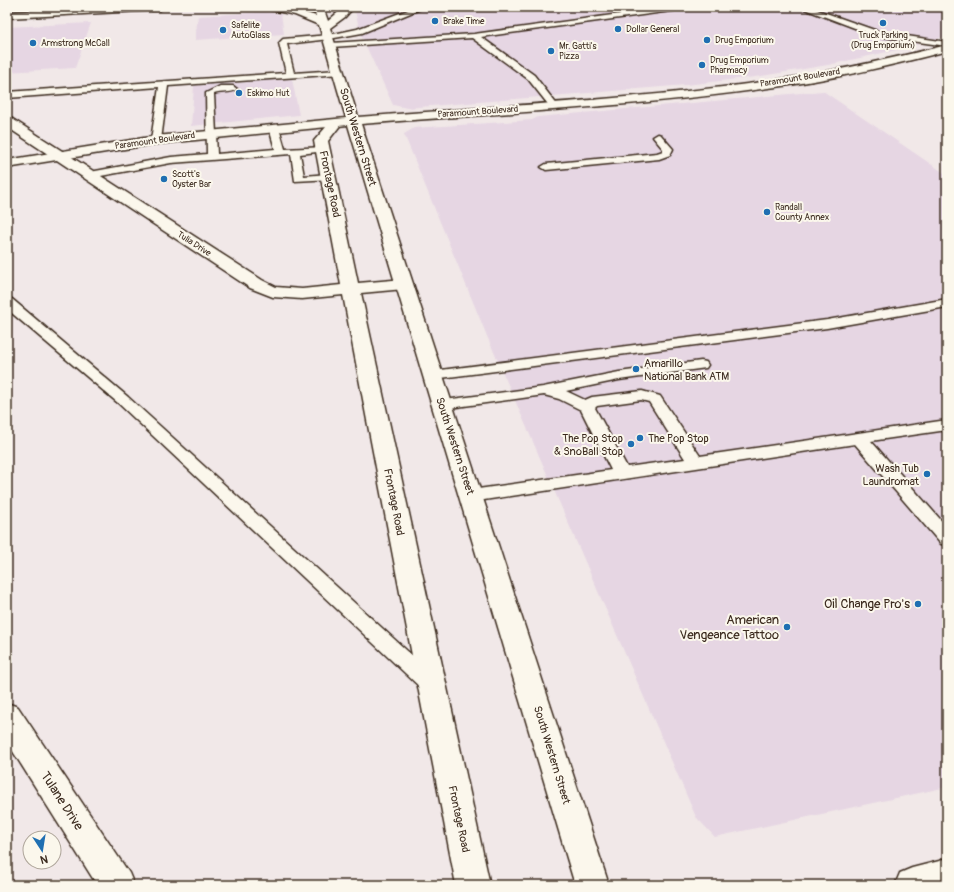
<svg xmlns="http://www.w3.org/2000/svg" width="954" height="892" font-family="Pangolin,sans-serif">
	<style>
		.built { fill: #e6d6e3 }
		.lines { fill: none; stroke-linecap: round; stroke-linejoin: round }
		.service-casing { stroke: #3b2a1e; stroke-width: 3 }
		.minor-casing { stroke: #3b2a1e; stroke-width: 3 }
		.tertiary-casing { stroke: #3b2a1e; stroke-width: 3 }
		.secondary-casing { stroke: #3b2a1e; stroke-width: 3 }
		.service { fill: #fbf7ec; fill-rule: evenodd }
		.minor { fill: #fbf7ec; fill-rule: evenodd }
		.tertiary { fill: #fbf7ec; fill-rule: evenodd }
		.secondary { fill: #fbf7ec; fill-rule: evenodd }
		.poi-dot { fill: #1f6fb2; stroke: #fbf7ec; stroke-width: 1.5 }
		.labels { text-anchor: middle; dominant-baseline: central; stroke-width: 4; stroke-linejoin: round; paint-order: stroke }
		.far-poi-label { font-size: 9px; fill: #3b2a1e; stroke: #fbf7ec; text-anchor: start }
		.far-street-label { font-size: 9px; fill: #3b2a1e; stroke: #fbf7ec }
		.street-label { font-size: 11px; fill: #3b2a1e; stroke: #fbf7ec }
		.poi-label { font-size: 11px; fill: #3b2a1e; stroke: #fbf7ec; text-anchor: start }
		.near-poi-label { font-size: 13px; fill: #3b2a1e; stroke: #fbf7ec; text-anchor: end }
		.near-street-label { font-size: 13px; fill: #3b2a1e; stroke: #fbf7ec }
	</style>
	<rect width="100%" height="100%" fill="#f1e8e8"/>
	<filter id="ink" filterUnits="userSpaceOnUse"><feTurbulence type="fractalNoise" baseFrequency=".025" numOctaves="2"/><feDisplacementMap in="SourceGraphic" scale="8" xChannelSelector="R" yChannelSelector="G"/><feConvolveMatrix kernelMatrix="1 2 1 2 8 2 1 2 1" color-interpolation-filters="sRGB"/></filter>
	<g filter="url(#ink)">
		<g class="built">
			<path d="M364 7H935L947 9V36L896 50 828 65 755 77 686 85 407 108 393 105 361 35 355 11Z"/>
			<path d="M264 12 281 14 284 34 195 40 198 16Z"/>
			<path d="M91 23 75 68 7 72V27Z"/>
			<path d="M292 79 299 115 191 126 194 86Z"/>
			<path d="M823 91 947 175V553L944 554 947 557V787L715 837 696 817 487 336 404 134 414 128 532 120 538 117Z"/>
		</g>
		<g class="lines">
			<defs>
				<g id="service">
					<path d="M416 7H425L362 33 329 39 287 44 294 73 338 70 342 72 341 74 168 86 161 140 156 143 151 140 159 87 7 98V92L286 73 279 43 283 39 329 35 357 29Z"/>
					<path d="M671 7H689L686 9 481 37 534 75 558 106 554 109 551 108 528 79 472 38 331 47 327 45 331 43 474 34Z"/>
					<path d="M799 7H809L880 32 947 42V46L876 36Z"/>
					<path d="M220 86H233L237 89C232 94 221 91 214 94L217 154 275 149 269 128 274 125 279 128 285 149 325 147 327 149 325 151 300 154 304 176 328 174 332 175 333 177 332 179 295 181 291 154 171 163 90 178 85 175 90 172 171 157 207 154 206 93Z"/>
					<path d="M658 134 661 135 673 149 670 155 659 159 546 170 541 167 546 164 657 153 663 151V149L653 137Z"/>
					<path d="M7 298 12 299 128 397 437 678 441 684 437 690 430 693 423 690 118 403 7 309Z"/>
					<path d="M947 299V307L827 328 433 379 428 378 426 375 428 372 433 371 827 320Z"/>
					<path d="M701 361 706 362 708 365 706 368 619 380 566 391 585 400 592 397 642 391 660 396 700 456 947 420V430L871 441 947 527V545L941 544 855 444 471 502 465 500 462 496 465 492 471 490 611 470 581 410 559 399 544 395 442 409 437 407 434 404 437 401 543 387 619 372ZM641 400 649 402 685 459 627 467 595 408 597 406Z"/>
				</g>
				<g id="minor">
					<path d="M7 117 11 118 262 280 276 287 302 289 341 285 314 141 332 120H340L342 123 328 141 358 283 404 279 410 280 413 284 410 288 404 289 361 293 490 885H456L343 295 302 299 273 297 250 288 7 127Z"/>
					<path d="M7 703 18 707 129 873 134 885H97L7 742Z"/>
				</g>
				<path id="tertiary" d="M947 859V885H895L900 873 912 868Z"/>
				<g id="secondary">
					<path d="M106 7H165L160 10 7 18V12Z"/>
					<path d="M265 7H286L316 16 313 7H323L328 21 344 7H354L345 17 330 28 358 117C497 106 637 100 776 80 834 72 890 59 947 45V51C890 66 834 79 776 87 638 107 499 113 361 124L609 885H575L348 125 156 144 7 168V160L156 136 346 118 319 25 295 15 267 9Z"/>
				</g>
			</defs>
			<use href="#service" class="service-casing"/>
			<use href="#minor" class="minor-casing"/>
			<use href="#tertiary" class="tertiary-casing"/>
			<use href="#secondary" class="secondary-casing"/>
			<use href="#service" class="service"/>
			<use href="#minor" class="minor"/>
			<use href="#tertiary" class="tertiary"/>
			<use href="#secondary" class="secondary"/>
		</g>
	</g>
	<g class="poi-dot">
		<circle cx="435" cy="21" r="4"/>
		<circle cx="883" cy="23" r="4"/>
		<circle cx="618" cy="29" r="4"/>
		<circle cx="223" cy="30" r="4"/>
		<circle cx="707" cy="40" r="4"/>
		<circle cx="33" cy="43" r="4"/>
		<circle cx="551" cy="51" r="4"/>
		<circle cx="702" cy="65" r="4"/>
		<circle cx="239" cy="93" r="4"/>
		<circle cx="164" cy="179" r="4"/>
		<circle cx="767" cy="212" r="4"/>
		<circle cx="636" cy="369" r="4"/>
		<circle cx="640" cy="438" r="4"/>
		<circle cx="631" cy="444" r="4"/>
		<circle cx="927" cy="474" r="4"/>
		<circle cx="918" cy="604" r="4"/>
		<circle cx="787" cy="627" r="4"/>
	</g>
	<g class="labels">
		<g class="far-poi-label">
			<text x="443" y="21">Brake Time</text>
			<text x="231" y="25">Safelite<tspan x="231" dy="10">AutoGlass</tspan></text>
			<text x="626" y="29">Dollar General</text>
			<text x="883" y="35" text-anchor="middle">Truck Parking<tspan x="883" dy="10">(Drug Emporium)</tspan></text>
			<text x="715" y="40">Drug Emporium</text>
			<text x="41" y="43">Armstrong McCall</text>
			<text x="559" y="46">Mr. Gatti's<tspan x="559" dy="10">Pizza</tspan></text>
			<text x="710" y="60">Drug Emporium<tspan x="710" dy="10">Pharmacy</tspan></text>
			<text x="247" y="93">Eskimo Hut</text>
			<text x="172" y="174">Scott's<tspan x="172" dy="10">Oyster Bar</tspan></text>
			<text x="775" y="207">Randall<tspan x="775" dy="10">County Annex</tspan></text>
		</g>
		<g class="far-street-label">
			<text transform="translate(800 78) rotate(-9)">Paramount Boulevard</text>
			<text transform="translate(478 112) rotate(-4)">Paramount Boulevard</text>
			<text transform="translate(155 141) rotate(-8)">Paramount Boulevard</text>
			<text transform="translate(194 244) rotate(33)">Tulia Drive</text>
		</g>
		<g class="street-label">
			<text transform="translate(358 137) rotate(73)">South Western Street</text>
			<text transform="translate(330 184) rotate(78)">Frontage Road</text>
			<text transform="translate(455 446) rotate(72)">South Western Street</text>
			<text transform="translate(394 502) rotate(79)">Frontage Road</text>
			<text transform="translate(552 755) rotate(73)">South Western Street</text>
			<text transform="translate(459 819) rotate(78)">Frontage Road</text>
		</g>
		<g class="poi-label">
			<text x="644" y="363">Amarillo<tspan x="644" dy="13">National Bank ATM</tspan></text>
			<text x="623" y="438" text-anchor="end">The Pop Stop<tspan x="623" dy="13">&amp; SnoBall Stop</tspan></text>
			<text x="648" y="438">The Pop Stop</text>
			<text x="919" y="468" text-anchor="end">Wash Tub<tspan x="919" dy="13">Laundromat</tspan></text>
		</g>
		<g class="near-poi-label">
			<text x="910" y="604">Oil Change Pro's</text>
			<text x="779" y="620">American<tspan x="779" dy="15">Vengeance Tattoo</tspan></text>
		</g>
		<g class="near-street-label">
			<text transform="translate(62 801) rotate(57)">Tulane Drive</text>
		</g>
	</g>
	<rect width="954" height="892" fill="none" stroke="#fbf7ec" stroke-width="24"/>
	<rect x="12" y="12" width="930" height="868" fill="none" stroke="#3b2a1e" stroke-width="1.5" filter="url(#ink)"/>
	<g transform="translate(42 850) rotate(168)"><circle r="19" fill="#fbf7ec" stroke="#aea59a"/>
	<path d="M0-3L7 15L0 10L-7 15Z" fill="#1f6fb2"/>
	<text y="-6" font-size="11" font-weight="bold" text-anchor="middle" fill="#3b2a1e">N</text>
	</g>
</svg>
